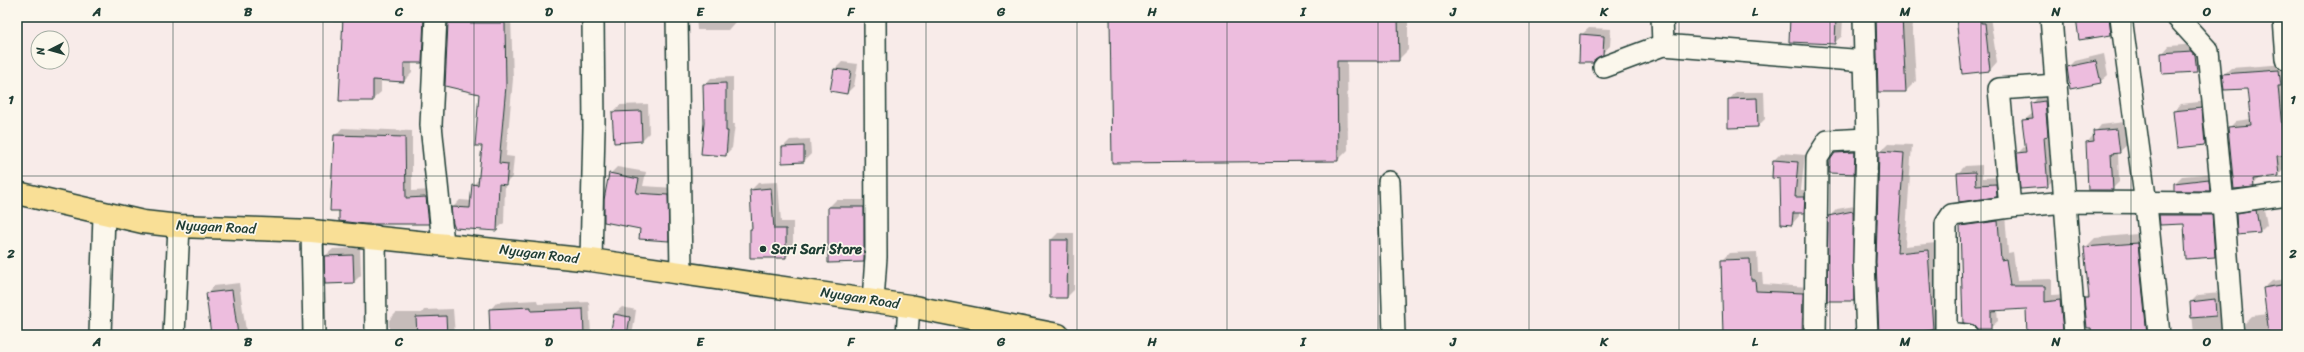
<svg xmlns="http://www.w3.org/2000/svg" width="2304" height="352" font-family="Sriracha,sans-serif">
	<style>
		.shadow { fill: #0003 }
		.building { fill: #edbdde; stroke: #1f3d34 }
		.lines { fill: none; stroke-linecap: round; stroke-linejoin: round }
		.minor-casing { stroke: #1f3d34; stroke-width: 24 }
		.major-casing { stroke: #1f3d34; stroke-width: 25 }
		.minor { stroke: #fbf7ec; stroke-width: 21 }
		.major { stroke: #f9df96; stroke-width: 22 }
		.grid { fill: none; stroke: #1f3d34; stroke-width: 1; stroke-opacity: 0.55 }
		.poi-dot { fill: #1f3d34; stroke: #fbf7ec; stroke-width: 1.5 }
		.labels { text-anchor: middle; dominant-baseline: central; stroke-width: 3.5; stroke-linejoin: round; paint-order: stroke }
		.street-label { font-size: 14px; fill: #1f3d34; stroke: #fbf7ec }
		.poi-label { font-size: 14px; font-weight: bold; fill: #1f3d34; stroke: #fbf7ec; text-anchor: start }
		.neatline { fill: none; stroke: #1f3d34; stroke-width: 1.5 }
		.grid-label { font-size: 13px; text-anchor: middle; font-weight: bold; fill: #1f3d34 }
	</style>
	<rect width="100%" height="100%" fill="#f8ebe9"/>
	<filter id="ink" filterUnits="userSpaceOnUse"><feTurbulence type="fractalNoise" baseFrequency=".025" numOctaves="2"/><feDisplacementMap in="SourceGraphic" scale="8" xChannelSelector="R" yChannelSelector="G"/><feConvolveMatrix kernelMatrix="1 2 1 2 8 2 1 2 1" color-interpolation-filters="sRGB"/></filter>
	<g filter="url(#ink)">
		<g class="shadow">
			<path d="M333 17H431L430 54 421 62H412V73L404 81 381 79V92L372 100 344 22H333Z"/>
			<path d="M455 17H511L513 79 506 156 514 157 512 177 505 184 504 223 496 230 452 208 460 200 472 201 473 185 480 178 483 145 480 94 449 23Z"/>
			<path d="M696 17H735V22L728 30H697Z"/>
			<path d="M1111 17H1408V50L1398 60H1347L1348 150 1338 160 1113 162Z"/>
			<path d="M1791 17H1843L1842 36 1834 43Z"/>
			<path d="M1877 17H1912L1916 81 1906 91Z"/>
			<path d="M1957 17H1990L1997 62 1990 70Z"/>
			<path d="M2077 17H2117L2118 27 2111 34Z"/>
			<path d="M1589 28 1611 29 1610 46 1593 62 1581 35Z"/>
			<path d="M2199 44 2203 64 2196 71 2162 54 2169 46Z"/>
			<path d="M2104 54 2108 75 2100 82 2068 68 2075 61Z"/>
			<path d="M842 62 858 64 854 86 847 93 832 91 835 69Z"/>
			<path d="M2286 64V168L2278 175 2260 177 2253 186 2229 128 2236 121 2251 119 2248 88 2223 75 2231 68Z"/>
			<path d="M733 77V124H735L732 148 725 155 705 123 704 85 711 78Z"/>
			<path d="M1736 92H1764L1765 119 1758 126 1729 100Z"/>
			<path d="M2052 94 2054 179 2047 186 2018 153 2026 145 2023 121 2033 113 2032 104 2039 96Z"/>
			<path d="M2208 101 2212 136 2205 144 2174 111 2181 104Z"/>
			<path d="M648 104 649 133 642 140 613 112 620 105Z"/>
			<path d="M2124 122 2127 145 2118 153 2119 182 2112 189 2087 143 2101 125Z"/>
			<path d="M342 128 412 131V191L433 190 436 216 429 223 335 136Z"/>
			<path d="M810 139 811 154 804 161 783 147 790 140Z"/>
			<path d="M1888 144 1912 145 1905 246 1936 243 1941 335H1880V152Z"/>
			<path d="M1861 145V166L1854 173 1836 153 1843 146Z"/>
			<path d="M1781 153 1805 155 1801 190H1811V205L1804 212H1799V216L1792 224 1781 178 1773 177 1774 160Z"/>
			<path d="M1982 165V178L2003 177 2004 189 1997 196 1960 201 1958 173 1965 166Z"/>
			<path d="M617 167 646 172 643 186 675 188V233L668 240 641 228 610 174Z"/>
			<path d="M2216 173 2217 183 2209 190 2175 183 2182 176Z"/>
			<path d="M778 182 781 222H793V250L786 257 751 229 753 227 751 190 758 183Z"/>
			<path d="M836 200H871L870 254 863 261 829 207Z"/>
			<path d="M2263 204 2267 225 2260 232 2238 234 2237 214 2244 206Z"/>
			<path d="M1860 205V293L1853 300 1829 217 1837 209Z"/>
			<path d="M2167 208H2219L2222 248 2215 256 2185 223 2161 224 2160 215Z"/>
			<path d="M2005 214 2008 253 2013 252 2017 280 2052 279V295L2067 294 2069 323 2060 330 2061 335H2028L2027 308 1997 310 1998 321 1990 328 1961 226 1969 219Z"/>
			<path d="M1058 233H1074V290L1067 297H1051V240Z"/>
			<path d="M2147 233 2156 325 2147 334 2090 335 2085 299 2089 295 2085 248 2095 238Z"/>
			<path d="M360 248 361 275 354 282 325 256 333 249Z"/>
			<path d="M1757 252 1758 273H1762L1763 284 1810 287 1809 335H1723L1722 260 1729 253Z"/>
			<path d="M2287 279V335H2245V323L2252 316 2268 314 2264 288 2272 281Z"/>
			<path d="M239 283 246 331 242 335H212L207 294 214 286Z"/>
			<path d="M2222 293 2228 335H2194L2191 302 2198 295Z"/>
			<path d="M537 300 538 304 589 302 591 335H491L490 310 497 302Z"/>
			<path d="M622 307 636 310 633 330 628 335H611L614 314Z"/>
			<path d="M453 309 455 335H389V320L396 313H422L424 310Z"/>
		</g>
		<g class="building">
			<path d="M343 17H424L422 63H404V82L373 80V101H339Z"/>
			<path d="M1110 17H1398L1399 61H1337L1338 161 1112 163Z"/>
			<path d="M1790 17H1836L1835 44 1789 42Z"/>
			<path d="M1876 17H1902L1906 92H1878Z"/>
			<path d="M1956 17H1981V23H1985L1990 71 1962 74Z"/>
			<path d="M2076 17H2109L2111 35 2079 40Z"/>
			<path d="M448 23H505L506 86 499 163 508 164 506 185 499 184 497 231 455 228 453 224 451 207 470 208 472 184 478 185 482 146H475L479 94 445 86Z"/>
			<path d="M1580 34 1604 36 1603 55 1595 59 1593 63H1579Z"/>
			<path d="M2192 51 2195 55 2197 72 2162 74 2161 53Z"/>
			<path d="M2096 61 2101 83 2070 89 2067 67Z"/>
			<path d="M834 69 851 71 847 94 830 91Z"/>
			<path d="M2279 70 2281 86H2278L2283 139 2286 138 2287 155 2277 156 2279 176 2253 179 2254 187 2234 189 2228 127 2251 125 2247 89 2224 90 2222 74Z"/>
			<path d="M726 83V131H728L726 156 701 154 704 123 703 84Z"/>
			<path d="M1757 98 1758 127 1728 128V99Z"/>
			<path d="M2045 101 2048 136 2044 137 2048 187 2020 189 2017 153 2026 152 2022 120 2033 119 2031 103Z"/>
			<path d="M2202 108 2205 145 2177 148 2173 111Z"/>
			<path d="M641 111 642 141 614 143 612 112Z"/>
			<path d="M2117 129 2120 153 2111 154 2113 190H2088L2086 142 2094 141 2093 131Z"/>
			<path d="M334 135 405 137 406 198 426 197 429 224H364L339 221V211H330Z"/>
			<path d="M804 146V162L782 163V147Z"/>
			<path d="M1879 151 1904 153 1897 253 1928 250 1933 330 1901 335H1879L1876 262Z"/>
			<path d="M1855 152 1854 174 1829 173 1830 160 1835 153Z"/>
			<path d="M1773 160 1798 162 1795 197H1805L1804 213H1793L1792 225 1781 224 1780 179 1772 178Z"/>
			<path d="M1975 172 1976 185 1996 184 1997 197 1959 202 1957 173Z"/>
			<path d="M609 173 639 179 636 193 668 195 669 241 639 239 640 229 604 222V200Z"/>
			<path d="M2209 179 2210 191H2174V183Z"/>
			<path d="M771 188 774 229H786V258H750V229H752L750 190Z"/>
			<path d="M828 207H864V262L828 263Z"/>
			<path d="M2256 210 2260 233 2237 235 2236 213Z"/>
			<path d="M1853 211 1854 301H1827L1828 216Z"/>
			<path d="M2159 215H2212L2215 257 2186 259 2184 224 2160 225Z"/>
			<path d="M1998 221 2001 260 2006 259 2010 286H2045V302L2060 300 2063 331 2049 332V335H2027L2026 309 1991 311V329H1977L1974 325 1963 323 1960 226Z"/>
			<path d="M1050 240H1068L1067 298H1050Z"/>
			<path d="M2138 243 2147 335H2092L2091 328H2087L2084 298H2089L2084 247Z"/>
			<path d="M353 255 354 283 325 284 324 256Z"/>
			<path d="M1750 259 1751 280H1755L1756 291 1803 293 1802 335H1723L1721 260Z"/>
			<path d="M2287 284V335H2269L2263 288Z"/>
			<path d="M232 290 238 335H211L206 293Z"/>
			<path d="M2215 299 2216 316 2191 318 2190 302Z"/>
			<path d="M531 307V311L583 309 584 335H490L489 309Z"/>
			<path d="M614 314 630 317 627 335H610Z"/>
			<path d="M446 316 447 335H417L416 317Z"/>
		</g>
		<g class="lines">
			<defs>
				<g id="minor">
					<path d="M436 17 431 125 443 243"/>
					<path d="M677 17 681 272"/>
					<path d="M1662 17 1663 45"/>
					<path d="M1864 17 1867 139"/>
					<path d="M2051 17 2075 335"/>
					<path d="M2121 17 2146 204 2159 335"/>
					<path d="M2177 17 2208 51 2223 203 2233 335"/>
					<path d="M2284 19 2287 59"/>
					<path d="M1604 67 1663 45 1865 61"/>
					<path d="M1389 182 1394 335"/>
					<path d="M2010 207 1999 89 2056 85"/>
					<path d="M312 231 314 335"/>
					<path d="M375 236 376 335"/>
					<path d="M591 260 594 128 593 17"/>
					<path d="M873 301 876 257 875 17"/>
					<path d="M1946 333 1967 335"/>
					<path d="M100 335 104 215"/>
					<path d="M174 335 179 226"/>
					<path d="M907 335 909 306"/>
					<path d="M1815 335 1817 158 1828 141 1867 139 1864 262 1867 335"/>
					<path d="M1946 335V224L1952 215 2010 207 2066 202 2223 203 2287 194"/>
				</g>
				<path id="major" d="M17 193 143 222 179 226 312 231 591 260 909 306 1058 335"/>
			</defs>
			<use href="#minor" class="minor-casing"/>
			<use href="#major" class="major-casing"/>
			<use href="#minor" class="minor"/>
			<use href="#major" class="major"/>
		</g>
	</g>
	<path class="grid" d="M173 17V335M323 17V335M474 17V335M625 17V335M775 17V335M926 17V335M1077 17V335M1227 17V335M1378 17V335M1529 17V335M1679 17V335M1830 17V335M1981 17V335M2131 17V335M17 176H2287"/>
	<circle class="poi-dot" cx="763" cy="249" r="4"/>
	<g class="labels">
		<g class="street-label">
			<text transform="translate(216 227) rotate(3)">Nyugan Road</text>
			<text transform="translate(539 254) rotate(7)">Nyugan Road</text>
			<text transform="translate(860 298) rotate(9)">Nyugan Road</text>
		</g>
		<g class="poi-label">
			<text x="771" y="249">Sari Sari Store</text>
		</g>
	</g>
	<rect width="2304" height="352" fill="none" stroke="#fbf7ec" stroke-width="44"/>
	<g transform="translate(50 50) rotate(264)"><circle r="19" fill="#fbf7ec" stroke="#a3ada2"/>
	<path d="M0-3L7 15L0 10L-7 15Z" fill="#1f3d34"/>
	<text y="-6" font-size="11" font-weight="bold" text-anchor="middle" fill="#1f3d34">N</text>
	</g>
	<rect x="22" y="22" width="2260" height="308" class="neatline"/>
	<g class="grid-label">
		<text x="97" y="16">A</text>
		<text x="248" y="16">B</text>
		<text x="399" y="16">C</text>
		<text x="549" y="16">D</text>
		<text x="700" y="16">E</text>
		<text x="851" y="16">F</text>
		<text x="1001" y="16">G</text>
		<text x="1152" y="16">H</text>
		<text x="1303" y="16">I</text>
		<text x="1453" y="16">J</text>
		<text x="1604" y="16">K</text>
		<text x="1755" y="16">L</text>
		<text x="1905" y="16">M</text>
		<text x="2056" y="16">N</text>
		<text x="2207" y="16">O</text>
		<text x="11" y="104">1</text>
		<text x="2293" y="104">1</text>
		<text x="11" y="258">2</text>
		<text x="2293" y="258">2</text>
		<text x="97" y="346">A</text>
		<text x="248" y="346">B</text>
		<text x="399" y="346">C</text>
		<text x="549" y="346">D</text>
		<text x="700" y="346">E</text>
		<text x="851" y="346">F</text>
		<text x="1001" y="346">G</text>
		<text x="1152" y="346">H</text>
		<text x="1303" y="346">I</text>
		<text x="1453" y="346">J</text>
		<text x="1604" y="346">K</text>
		<text x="1755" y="346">L</text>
		<text x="1905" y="346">M</text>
		<text x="2056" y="346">N</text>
		<text x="2207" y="346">O</text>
	</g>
</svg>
